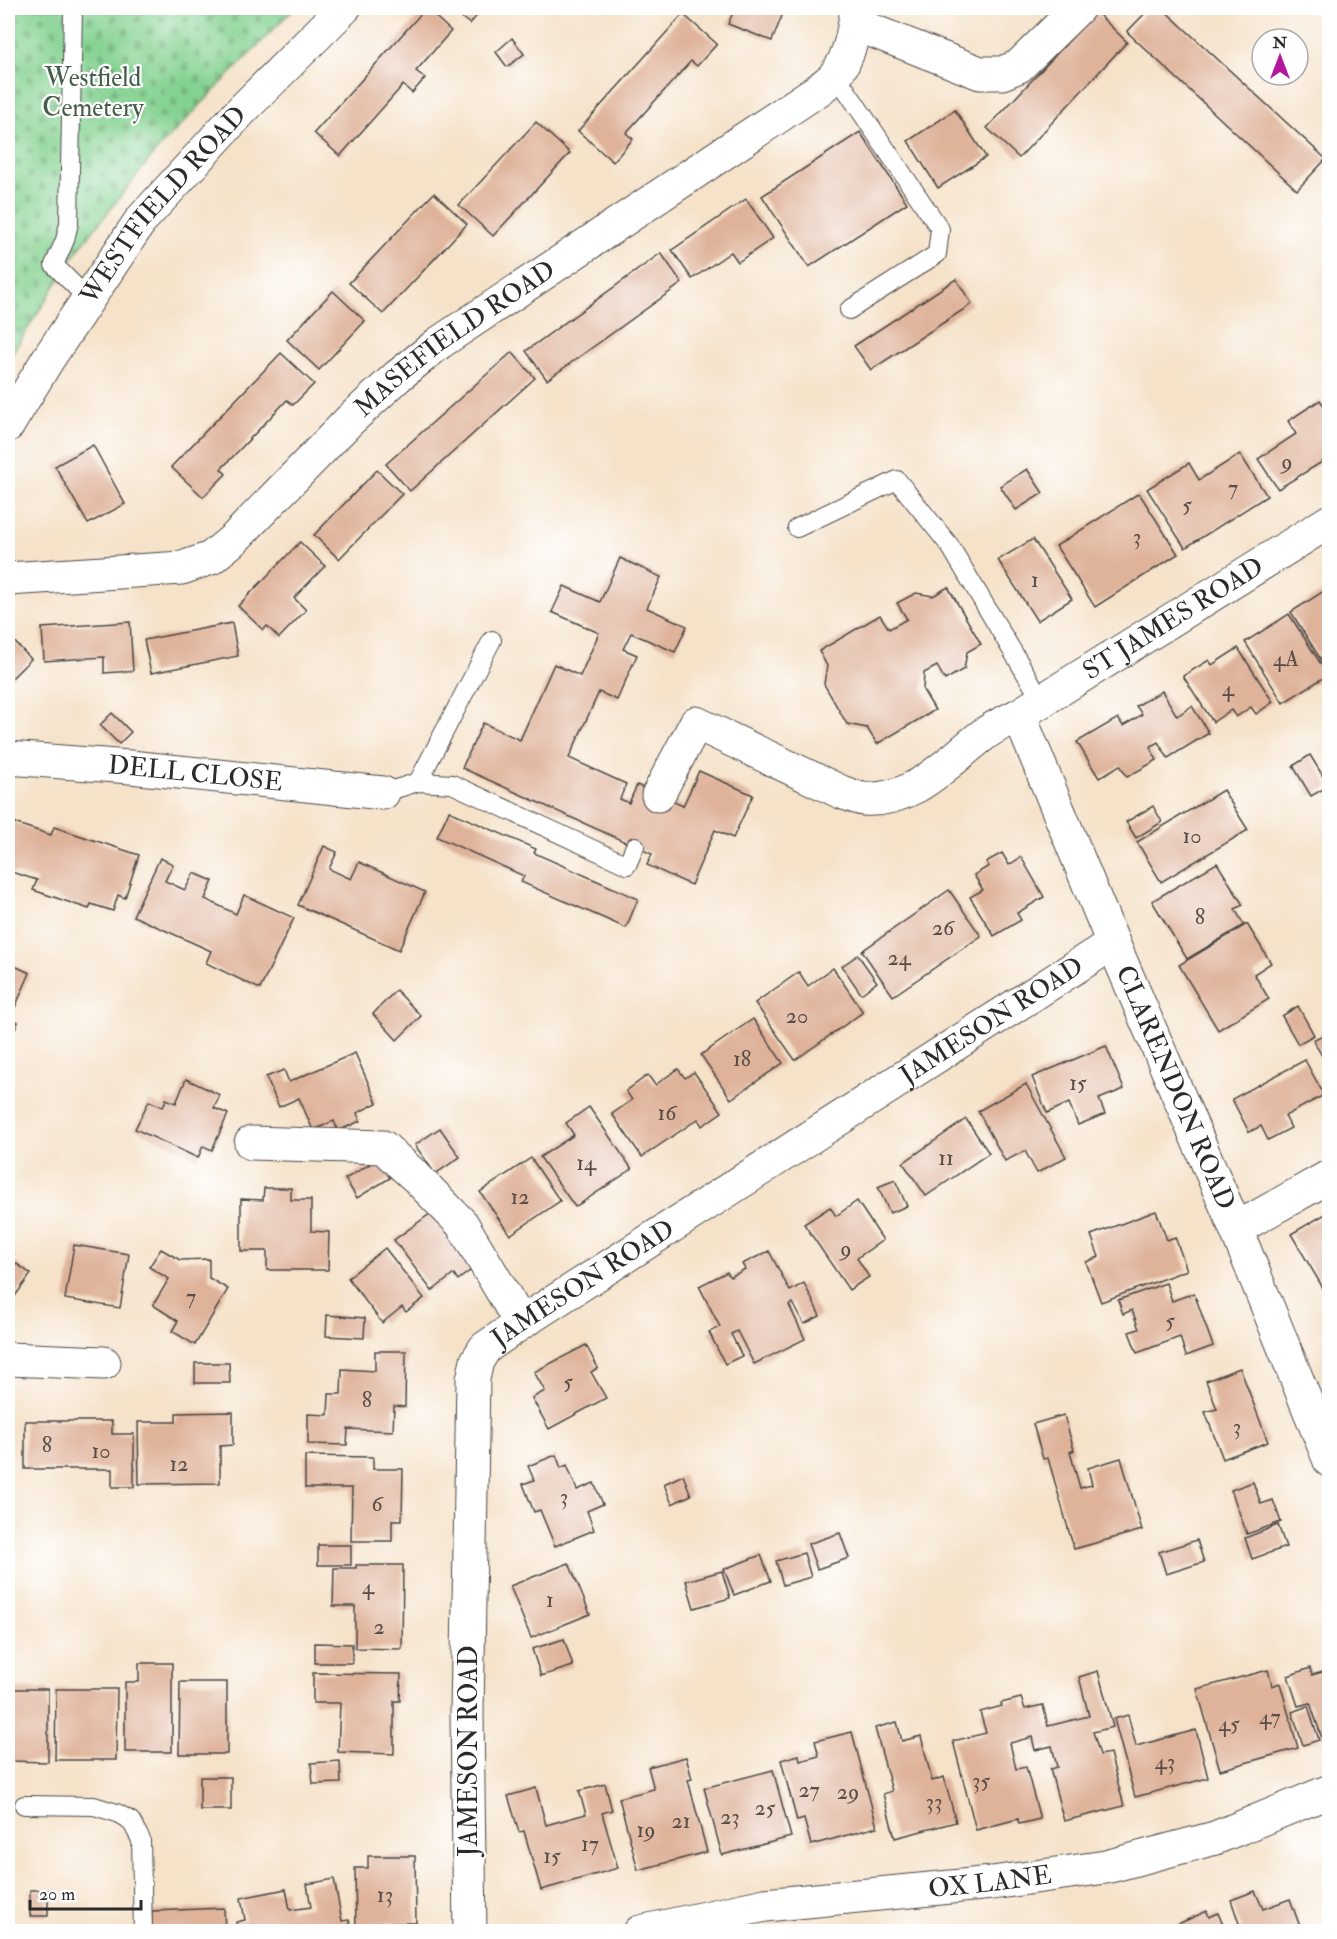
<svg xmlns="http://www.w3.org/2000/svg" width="1337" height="1939" font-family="'IM FELL Double Pica',serif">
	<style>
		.cemetery { fill: url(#cemetery-stones); stroke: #587e5e; stroke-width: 1.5 }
		.building { fill: #dfb29a }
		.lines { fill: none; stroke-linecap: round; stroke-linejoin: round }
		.service-casing { stroke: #494643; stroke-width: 20 }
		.minor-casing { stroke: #494643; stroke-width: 35 }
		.tertiary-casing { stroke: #494643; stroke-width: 35 }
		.service { stroke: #fff; stroke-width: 18 }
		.minor { stroke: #fff; stroke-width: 33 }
		.tertiary { stroke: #fff; stroke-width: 33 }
		.labels { text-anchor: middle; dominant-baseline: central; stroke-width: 4.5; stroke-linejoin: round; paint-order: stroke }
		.number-label { font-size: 22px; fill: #584d47 }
		.park-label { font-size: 26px; fill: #465d4a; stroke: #fff }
		.street-label { font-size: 26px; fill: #2b2b2b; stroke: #fff }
	</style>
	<defs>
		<pattern id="cemetery-stones" width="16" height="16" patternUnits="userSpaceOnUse" patternTransform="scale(1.5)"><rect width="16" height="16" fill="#84d291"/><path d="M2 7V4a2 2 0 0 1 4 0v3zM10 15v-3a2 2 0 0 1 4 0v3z" fill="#72b47d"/></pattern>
	</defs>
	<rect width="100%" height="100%" fill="#fff"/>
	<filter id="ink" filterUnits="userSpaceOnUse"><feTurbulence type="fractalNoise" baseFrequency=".0167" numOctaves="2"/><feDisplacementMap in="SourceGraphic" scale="12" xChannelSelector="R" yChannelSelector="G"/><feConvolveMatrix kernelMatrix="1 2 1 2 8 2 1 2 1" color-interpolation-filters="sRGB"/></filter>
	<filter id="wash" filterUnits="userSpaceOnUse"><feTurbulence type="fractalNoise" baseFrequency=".008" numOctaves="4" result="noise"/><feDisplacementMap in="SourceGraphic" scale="24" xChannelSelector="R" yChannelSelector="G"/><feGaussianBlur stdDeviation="1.35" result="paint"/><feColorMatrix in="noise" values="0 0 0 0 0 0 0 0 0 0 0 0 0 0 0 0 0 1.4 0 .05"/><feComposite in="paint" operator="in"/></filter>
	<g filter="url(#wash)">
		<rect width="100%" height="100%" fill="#f5e2c9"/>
		<path class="cemetery" d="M8 8H294L157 150 77 251 8 360Z"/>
		<g id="blocks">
			<g class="building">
				<path d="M426 8 451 31 416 71 425 78 412 93 403 85 340 156 314 133Z"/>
				<path d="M449 8H483L470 24Z"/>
				<path d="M735 8H785L772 41 728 24Z"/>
				<path d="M922 8H956L955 13 922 9Z"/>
				<path d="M1150 8H1162L1326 159 1297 190 1127 32Z"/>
				<path d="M1096 12 1127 42 1019 158 987 128Z"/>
				<path d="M683 14 717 44 697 66 691 61 626 133 633 139 613 162 578 131Z"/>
				<path d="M512 38 524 54 507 67 496 52Z"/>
				<path d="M955 110 986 157 938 188 908 141Z"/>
				<path d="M536 122 570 153 493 236 459 205Z"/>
				<path d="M860 132 907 203 809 267 762 196Z"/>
				<path d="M434 193 467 224 383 314 349 283Z"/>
				<path d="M746 199 773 238 738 262 731 252 692 279 672 250Z"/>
				<path d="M661 253 682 283 547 380 526 351Z"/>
				<path d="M956 279 972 304 871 370 854 346Z"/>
				<path d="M333 291 365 321 319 370 287 340Z"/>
				<path d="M512 352 535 378 410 491 386 464Z"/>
				<path d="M281 353 314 384 293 405 287 400 221 469 226 474 203 497 171 467Z"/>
				<path d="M1320 400 1330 414V457L1278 489 1258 459 1296 434 1288 421Z"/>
				<path d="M93 445 125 504 88 524 55 466Z"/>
				<path d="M1240 454 1267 496 1185 548 1147 489 1189 463 1199 480Z"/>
				<path d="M1027 469 1043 493 1016 510 1000 486Z"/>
				<path d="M377 470 402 494 339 559 314 535Z"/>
				<path d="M1139 493 1178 554 1095 607 1056 546Z"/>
				<path d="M1033 539 1072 599 1037 621 998 560Z"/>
				<path d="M300 542 325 566 294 598 306 610 279 638 267 626 263 630 238 606Z"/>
				<path d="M620 558 661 577 647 608 687 626 675 652 631 633 623 649 637 655 617 700 599 692 569 758 626 784 620 799 629 803 637 785 683 806 699 771 753 795 733 838 715 830 691 885 647 865 652 854 462 768 483 723 520 740 554 664 580 676 599 633 552 612 564 586 600 602Z"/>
				<path d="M948 587 981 644 967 652 964 669 945 680 937 666 924 673 923 690 935 710 877 744 867 728 847 724 824 684 827 666 819 651 880 615 889 629 907 619 897 603 916 593 933 596Z"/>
				<path d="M1330 587V666L1326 668 1291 612Z"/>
				<path d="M1289 614 1328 675 1283 703 1245 642Z"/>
				<path d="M130 622 133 671 104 673V657L44 661 42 628Z"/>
				<path d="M232 623 238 656 151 673 144 640Z"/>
				<path d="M8 635 31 659 8 682Z"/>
				<path d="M1238 648 1273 702 1256 714 1251 707 1236 717 1231 710 1213 722 1183 676 1209 660 1212 665Z"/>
				<path d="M1162 691 1177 716 1192 706 1209 733 1168 758 1158 742 1150 747 1157 760 1127 777 1120 765 1099 778 1077 742 1118 718 1123 726 1133 720 1142 714 1136 706Z"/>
				<path d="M112 713 131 732 119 744 100 725Z"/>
				<path d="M1310 755 1329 786 1311 796 1293 766Z"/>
				<path d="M1223 790 1248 830 1161 882 1137 842Z"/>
				<path d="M1153 806 1162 822 1136 838 1126 822Z"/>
				<path d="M449 811 536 849 534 853 638 899 626 928 521 882 524 876 437 837Z"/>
				<path d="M8 821 51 835 54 827 139 855 125 898 118 895 113 911 91 904 89 909 33 890 37 880 8 871Z"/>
				<path d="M324 846 337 852 329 869 351 879 359 862 425 892 399 950 298 905Z"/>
				<path d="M1002 853 1009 865 1021 857 1044 897 1017 913 1021 920 994 936 970 897 983 890 974 875 989 866 986 862Z"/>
				<path d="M160 858 173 864 165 881 185 890 194 873 213 881 205 899 236 914 244 895 294 918 260 989 206 963 211 951 133 916Z"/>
				<path d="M1217 863 1243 905 1235 909 1244 925 1187 959 1152 901Z"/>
				<path d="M949 890 981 936 893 996 862 951Z"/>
				<path d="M1247 924 1271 963 1254 974 1269 999 1218 1030 1179 965Z"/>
				<path d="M858 955 877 982 861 994 842 966Z"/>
				<path d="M8 963 30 973 10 1019 18 1022 8 1047Z"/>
				<path d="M833 968 863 1012 795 1060 755 1003 799 972 808 986Z"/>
				<path d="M396 990 421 1016 397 1040 373 1014Z"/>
				<path d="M1298 1006 1314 1035 1298 1044 1282 1016Z"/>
				<path d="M753 1019 783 1063 731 1099 701 1055Z"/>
				<path d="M1330 1031V1070L1313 1040Z"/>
				<path d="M1106 1046 1124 1089 1099 1099 1105 1114 1078 1125 1069 1103 1047 1113 1032 1077Z"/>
				<path d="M355 1053 377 1103 357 1113 360 1121 338 1131 334 1121 313 1130 299 1098 279 1107 266 1077 284 1070 289 1082Z"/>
				<path d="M1305 1060 1324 1095 1285 1116 1291 1128 1268 1140 1261 1126 1249 1132 1232 1099Z"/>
				<path d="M678 1069 685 1078 694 1072 722 1112 702 1126 698 1119 642 1157 612 1114 632 1100 626 1091 648 1075 655 1085Z"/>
				<path d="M186 1079 220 1095 214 1108 228 1114 212 1150 203 1146 198 1158 135 1129 149 1101 163 1107 166 1099 176 1103Z"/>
				<path d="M1026 1084 1066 1157 1037 1173 1025 1151 1005 1161 978 1111Z"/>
				<path d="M589 1107 632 1169 575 1207 540 1157 574 1135 566 1123Z"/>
				<path d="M966 1119 989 1153 926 1196 903 1163Z"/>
				<path d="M440 1128 460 1157 435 1174 415 1145Z"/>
				<path d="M531 1158 560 1201 510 1235 480 1192Z"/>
				<path d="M378 1159 390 1178 357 1198 345 1179Z"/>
				<path d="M895 1180 907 1206 890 1213 878 1187Z"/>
				<path d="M264 1188H291V1200H311V1231L329 1232 328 1270H267V1251H241V1199L263 1200Z"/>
				<path d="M857 1201 883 1240 857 1258 869 1277 849 1290 804 1224 830 1207 836 1216Z"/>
				<path d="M438 1208 479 1264 458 1280 454 1274 432 1291 394 1240Z"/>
				<path d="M1156 1211 1167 1240 1175 1237 1187 1270 1101 1302 1086 1262 1099 1257 1091 1235Z"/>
				<path d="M1327 1213 1330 1218V1291L1326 1293 1291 1234Z"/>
				<path d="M74 1245 129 1254 120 1308 65 1299Z"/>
				<path d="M385 1248 424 1298 406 1312 402 1307 382 1323 348 1278Z"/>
				<path d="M161 1249 180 1260 209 1259V1278L228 1289 195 1345 172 1331 178 1321 153 1305 169 1279 149 1267Z"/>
				<path d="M8 1250 14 1254 10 1259 31 1274 8 1306Z"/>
				<path d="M769 1251 790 1291 804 1283 820 1316 804 1324 793 1303 789 1305 805 1339 754 1364 737 1331 731 1334 742 1356 725 1364 709 1332 720 1327 699 1286 727 1272 730 1277 740 1272 745 1269 742 1264Z"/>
				<path d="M1166 1283 1172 1301 1194 1293 1213 1346 1186 1356 1180 1337 1137 1353 1129 1332 1139 1329 1132 1310 1123 1314 1118 1300Z"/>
				<path d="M327 1315 365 1318 364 1338 326 1336Z"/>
				<path d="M586 1345 598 1368 591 1372 606 1398 549 1429 532 1398 545 1391 534 1372Z"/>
				<path d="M375 1351H406L405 1407 394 1406 393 1431 348 1429 347 1445 308 1444V1414L328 1415 329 1394H341L342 1369 375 1371Z"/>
				<path d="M195 1363H229L230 1383H195Z"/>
				<path d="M1240 1368 1268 1442 1223 1459 1205 1412 1217 1409 1206 1381Z"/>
				<path d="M233 1412V1445L220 1446V1483L139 1484 138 1422H176V1413Z"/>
				<path d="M1064 1415 1074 1450 1070 1452 1080 1488 1092 1485 1088 1468 1121 1458 1142 1530 1074 1549 1048 1458 1043 1459 1033 1424Z"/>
				<path d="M25 1421H112V1434H134V1487H112V1469H25Z"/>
				<path d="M556 1455 561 1468 567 1465 577 1490 594 1483 603 1504 587 1511 594 1530 555 1546 540 1510 534 1512 523 1484 534 1480 528 1466Z"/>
				<path d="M305 1456 373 1457V1469H403L402 1520H392V1541H351L352 1488H305Z"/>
				<path d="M683 1475 691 1495 672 1504 664 1484Z"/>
				<path d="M1253 1482 1261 1504 1273 1500 1281 1522 1247 1534 1231 1490Z"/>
				<path d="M1278 1525 1286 1547 1252 1559 1245 1538Z"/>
				<path d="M840 1533 849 1558 817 1569 808 1544Z"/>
				<path d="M1197 1540 1204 1562 1166 1574 1159 1552Z"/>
				<rect x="318" y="1545" width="33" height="20"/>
				<path d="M804 1553 811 1577 783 1585 776 1561Z"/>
				<path d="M761 1555 771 1581 734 1595 724 1569Z"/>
				<path d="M569 1563 590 1614 531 1638 510 1586Z"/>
				<path d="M356 1565H403L402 1649 355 1648V1606H333L334 1568H356Z"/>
				<path d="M722 1571 730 1598 694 1608 686 1581Z"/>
				<path d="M564 1639 573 1666 541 1676 532 1649Z"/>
				<path d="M315 1643 352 1644V1663H315Z"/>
				<path d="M139 1663H172V1752H125V1682H139Z"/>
				<path d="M1310 1668 1312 1675 1330 1670V1736L1322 1738 1310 1703 1298 1706 1288 1676Z"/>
				<path d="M1268 1670 1272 1686 1280 1683 1298 1748 1220 1770 1197 1689Z"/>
				<path d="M1098 1671 1113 1727 1093 1732 1100 1755 1110 1753 1124 1806 1064 1821 1050 1769 1057 1767 1052 1746 1035 1750 1032 1737 1010 1743 1016 1769 1026 1767 1040 1819 1019 1824 1018 1819 976 1830 953 1741 986 1733 980 1712 1002 1706 1001 1703 1021 1698 1025 1709 1043 1705 1048 1726 1089 1716 1079 1677Z"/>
				<path d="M313 1673 401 1674 400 1701H394V1754L338 1752 340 1703H313Z"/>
				<path d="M180 1682H227V1754H179Z"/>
				<path d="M8 1689H48V1762L8 1761Z"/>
				<path d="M56 1689H117L116 1760H55Z"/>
				<path d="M1308 1706 1319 1740 1303 1745 1292 1712Z"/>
				<path d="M1128 1715 1136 1746 1196 1730 1208 1778 1135 1797 1114 1719Z"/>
				<path d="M897 1722 902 1741 921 1736 932 1781 944 1777 956 1822 895 1838 883 1794 892 1791 875 1728Z"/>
				<path d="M852 1732 877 1827 811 1845 804 1819 797 1821 781 1760 799 1755 800 1761 819 1756 815 1741Z"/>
				<path d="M686 1757 692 1779 688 1780 707 1852 638 1870 619 1798 654 1789 648 1767Z"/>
				<path d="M340 1761 341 1783 313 1784 311 1763Z"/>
				<path d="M773 1770 791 1837 722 1855 704 1788Z"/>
				<rect x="200" y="1777" width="31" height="33"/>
				<path d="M605 1784 612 1810 602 1813 618 1868 541 1890 524 1831 519 1832 508 1796 536 1788 546 1825 586 1814 579 1791Z"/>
				<path d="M368 1856H415L416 1923H372V1932H356L355 1868H368Z"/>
				<path d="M334 1879 342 1921 349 1920 352 1932H238L236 1922 245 1920 241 1898 286 1889 290 1910 311 1907 307 1884Z"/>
				<rect x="30" y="1890" width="18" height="26"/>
				<path d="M1255 1891 1263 1909 1290 1899 1302 1932H1242L1231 1900Z"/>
				<path d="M224 1908 225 1932H152V1911Z"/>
				<path d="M1207 1911 1209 1917 1218 1913 1226 1932H1181L1178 1924Z"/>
			</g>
		</g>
	</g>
	<g filter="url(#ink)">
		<use href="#blocks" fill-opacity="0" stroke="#494643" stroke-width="1.5"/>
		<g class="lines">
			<defs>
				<g id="service">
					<path d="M73 8 69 223 65 240 54 265 88 299"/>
					<path d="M836 75 940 229 937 254 849 310"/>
					<path d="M797 528 897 480 950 546 1042 701"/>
					<path d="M418 782 492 640"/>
					<path d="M383 793 418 782 452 784 627 865 635 846"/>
					<path d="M24 1805 94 1806 117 1813 131 1821 141 1840 143 1932"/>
				</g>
				<g id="minor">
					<path d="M855 24 980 73H1002L1019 66 1078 8"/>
					<path id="s1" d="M8 579 182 568 211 558 234 539 350 420 398 376 439 343 821 88C825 84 832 80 835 75 850 59 854 29 857 8"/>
					<path id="s2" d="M1019 715 1113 943 1236 1229 1330 1461"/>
					<path id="s3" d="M8 758 130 767 383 793"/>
					<path id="s4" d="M658 795 696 723 841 792C848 794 856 798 863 799 913 803 946 763 983 735 993 727 1007 721 1019 715L1330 521"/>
					<path d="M251 1143 383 1147 416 1177 462 1224 521 1323"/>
					<path d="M1236 1229 1330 1176"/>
					<path d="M8 1359 104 1363"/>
					<path id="s5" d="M470 1932 467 1713 473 1379 477 1361 485 1348 521 1323 1113 943"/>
					<path id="s6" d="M640 1932 765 1905 992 1883 1106 1867 1215 1838 1330 1791"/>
				</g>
				<g id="tertiary">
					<path id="s7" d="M8 425 48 359 141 220 241 111 344 8"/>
				</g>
			</defs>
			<use href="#service" class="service-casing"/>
			<use href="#minor" class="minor-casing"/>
			<use href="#tertiary" class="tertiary-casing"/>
			<use href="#service" class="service"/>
			<use href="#minor" class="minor"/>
			<use href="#tertiary" class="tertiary"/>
		</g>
	</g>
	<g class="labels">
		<g class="number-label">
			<text x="1287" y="462">9</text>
			<text x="1233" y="488">7</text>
			<text x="1187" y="505">5</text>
			<text x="1137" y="537">3</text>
			<text x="1035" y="580">1</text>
			<text x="1286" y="659">4A</text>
			<text x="1228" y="689">4</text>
			<text x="1192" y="836">10</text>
			<text x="1200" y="917">8</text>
			<text x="943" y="928">26</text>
			<text x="899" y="958">24</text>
			<text x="797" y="1016">20</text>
			<text x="742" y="1059">18</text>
			<text x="1078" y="1083">15</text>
			<text x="667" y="1113">16</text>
			<text x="946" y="1158">11</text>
			<text x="586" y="1163">14</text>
			<text x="520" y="1197">12</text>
			<text x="846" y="1249">9</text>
			<text x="191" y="1297">7</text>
			<text x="1170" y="1321">5</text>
			<text x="568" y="1382">5</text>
			<text x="367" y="1400">8</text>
			<text x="1237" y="1427">3</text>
			<text x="47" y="1445">8</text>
			<text x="101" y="1451">10</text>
			<text x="179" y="1464">12</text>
			<text x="564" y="1497">3</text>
			<text x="377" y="1504">6</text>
			<text x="368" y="1587">4</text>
			<text x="550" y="1600">1</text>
			<text x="379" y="1627">2</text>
			<text x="1270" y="1717">47</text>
			<text x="1229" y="1724">45</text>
			<text x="1165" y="1762">43</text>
			<text x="981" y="1781">35</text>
			<text x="809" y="1790">27</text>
			<text x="848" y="1792">29</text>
			<text x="934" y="1802">33</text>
			<text x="765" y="1808">25</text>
			<text x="730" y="1817">23</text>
			<text x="681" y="1821">21</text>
			<text x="646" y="1830">19</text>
			<text x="590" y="1844">17</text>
			<text x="552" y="1856">15</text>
			<text x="385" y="1895">13</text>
		</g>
		<g class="park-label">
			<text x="93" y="78">Westfield<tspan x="93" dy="30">Cemetery</tspan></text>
		</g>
		<g class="street-label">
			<text stroke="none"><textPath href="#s7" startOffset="270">WESTFIELD ROAD</textPath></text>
			<text stroke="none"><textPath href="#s1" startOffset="534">MASEFIELD ROAD</textPath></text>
			<text stroke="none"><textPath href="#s4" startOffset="628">ST JAMES ROAD</textPath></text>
			<text stroke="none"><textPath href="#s3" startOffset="188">DELL CLOSE</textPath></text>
			<text stroke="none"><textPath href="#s5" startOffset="1190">JAMESON ROAD</textPath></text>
			<text stroke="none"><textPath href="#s2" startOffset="404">CLARENDON ROAD</textPath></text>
			<text stroke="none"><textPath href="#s5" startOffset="704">JAMESON ROAD</textPath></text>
			<text transform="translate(469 1751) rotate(-90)">JAMESON ROAD</text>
			<text stroke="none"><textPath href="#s6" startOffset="354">OX LANE</textPath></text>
		</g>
	</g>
	<rect width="1337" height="1939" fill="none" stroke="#fff" stroke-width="30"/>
	<g transform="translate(1280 57)"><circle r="28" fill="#ffffff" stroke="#aaaaaa" stroke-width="1.5"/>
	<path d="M0-4.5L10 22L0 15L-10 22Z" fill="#b5179e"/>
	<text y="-9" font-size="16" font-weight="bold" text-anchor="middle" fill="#2b2b2b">N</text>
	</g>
	<path d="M30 1900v9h111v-9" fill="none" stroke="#2b2b2b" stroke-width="3"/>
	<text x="39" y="1900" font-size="18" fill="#2b2b2b" stroke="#ffffff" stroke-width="4.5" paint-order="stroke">20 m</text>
</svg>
